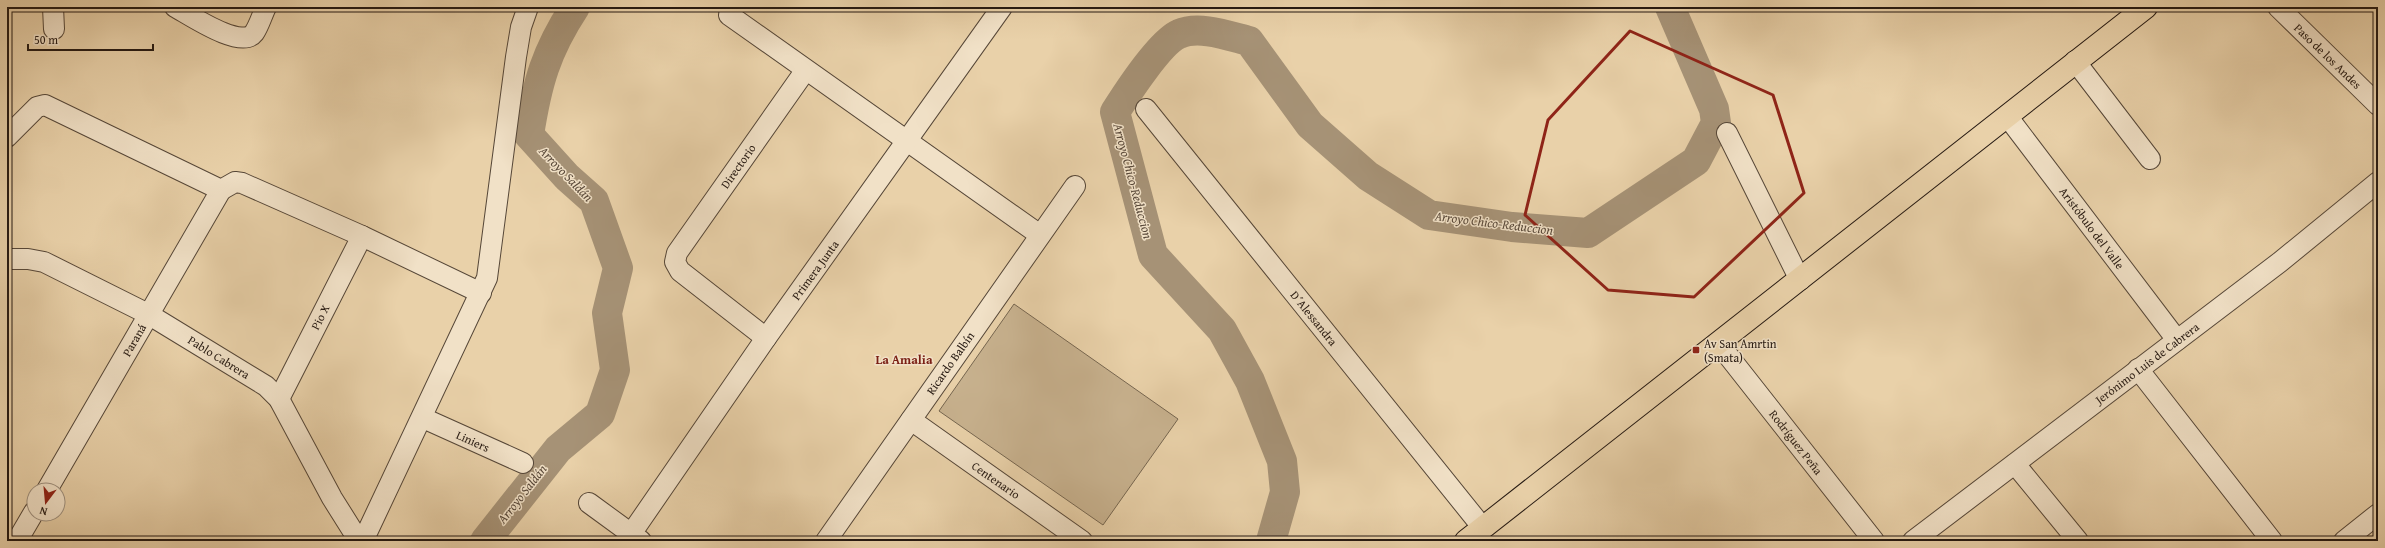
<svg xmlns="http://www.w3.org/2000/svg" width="2385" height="548" font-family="'Gentium Book Plus',serif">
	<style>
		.green { fill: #c8b28f; stroke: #766650 }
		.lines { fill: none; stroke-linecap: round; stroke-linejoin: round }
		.river { stroke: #a69276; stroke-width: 30 }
		.minor-casing { stroke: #564738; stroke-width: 22 }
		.major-casing { stroke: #251912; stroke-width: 24 }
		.minor { stroke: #f1e1c7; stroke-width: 20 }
		.major { stroke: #e9d1a9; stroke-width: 22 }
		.marked { fill: none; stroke: #8f2418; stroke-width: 3; stroke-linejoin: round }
		.poi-dot { fill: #8f2418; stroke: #f1e1c7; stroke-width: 1.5 }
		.labels { text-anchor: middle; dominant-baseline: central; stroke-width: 3; stroke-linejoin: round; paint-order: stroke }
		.street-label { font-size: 12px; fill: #251912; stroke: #f1e1c7 }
		.poi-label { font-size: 12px; fill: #251912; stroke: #f1e1c7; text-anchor: start }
		.water-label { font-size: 13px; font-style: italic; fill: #59493a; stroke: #f1e1c7 }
		.neighbourhood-label { font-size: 13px; font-weight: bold; fill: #7a1f14; stroke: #f1e1c7 }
	</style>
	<rect width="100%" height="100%" fill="#e9d1a9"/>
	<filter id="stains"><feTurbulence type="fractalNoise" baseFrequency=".005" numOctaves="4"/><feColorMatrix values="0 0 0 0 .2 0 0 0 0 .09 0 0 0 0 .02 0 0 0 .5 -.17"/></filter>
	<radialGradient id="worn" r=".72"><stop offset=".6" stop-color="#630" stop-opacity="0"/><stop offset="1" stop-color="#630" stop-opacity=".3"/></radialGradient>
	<path class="green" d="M1014 304 1178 419 1103 525 939 411Z"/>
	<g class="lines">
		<g class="river">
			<path d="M485 541 558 449 600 414 615 370 607 313 618 268 594 201 567 177 529 135C537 83 546 51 575 7"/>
			<path d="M1271 541 1285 492 1282 461 1250 381 1222 330 1153 255 1115 112C1127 93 1160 42 1179 34 1199 25 1229 36 1249 41L1310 125 1368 176 1429 215 1512 227 1588 233 1696 161 1716 123 1714 109 1670 7"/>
		</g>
		<defs>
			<g id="minor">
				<path d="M53 7 54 29"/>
				<path d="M175 7C190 15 241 50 254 33 259 26 262 15 266 7"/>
				<path d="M2278 7 2378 105"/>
				<path d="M729 15 1040 235"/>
				<path d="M2075 61 2150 159"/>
				<path d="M1146 109 1483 528"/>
				<path d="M2007 116 2177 340"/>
				<path d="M1727 133 1800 280"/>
				<path d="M7 137 37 107 45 105 221 190 235 182 242 183 362 236 481 293"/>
				<path d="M7 259H28L44 262 148 314 266 386 279 399 332 498 359 541"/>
				<path d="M766 338 680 271 675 262 677 253 805 71"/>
				<path d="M1719 344 1874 541"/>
				<path d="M2138 369 2272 541"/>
				<path d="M279 399 362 236"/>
				<path d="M423 418 523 463"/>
				<path d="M911 420 1082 541"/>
				<path d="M2015 464 2078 541"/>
				<path d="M47 490 221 190"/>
				<path d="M589 503 641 541"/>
				<path d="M631 534 766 338 1002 7"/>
				<path d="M17 541 34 512"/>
				<path d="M363 541 487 278 516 57 521 27 528 7"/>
				<path d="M826 541 1075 186"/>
				<path d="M1913 541 2280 262 2378 182"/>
				<path d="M2344 541 2378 514"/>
			</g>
			<path id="major" d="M1466 541 2146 7"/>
		</defs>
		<use href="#minor" class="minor-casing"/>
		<use href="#major" class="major-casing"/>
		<use href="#minor" class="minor"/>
		<use href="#major" class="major"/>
	</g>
	<path class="marked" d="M1630 31 1773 95 1804 193 1694 297 1608 290 1525 215 1548 120Z"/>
	<rect class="poi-dot" x="1692" y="346" width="8" height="8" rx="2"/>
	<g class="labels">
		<g class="street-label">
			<text transform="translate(2328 56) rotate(44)">Paso de los Andes</text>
			<text transform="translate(738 166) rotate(-55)">Directorio</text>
			<text transform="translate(2092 228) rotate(53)">Aristóbulo del Valle</text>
			<text transform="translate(815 270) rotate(-54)">Primera Junta</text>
			<text transform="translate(320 317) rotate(-63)">Pio X</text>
			<text transform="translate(1314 318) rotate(51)">D´Alessandra</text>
			<text transform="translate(134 340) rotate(-60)">Paraná</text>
			<text transform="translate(219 357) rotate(32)">Pablo Cabrera</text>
			<text transform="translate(950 363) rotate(-55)">Ricardo Balbín</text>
			<text transform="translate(2147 363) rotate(-37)">Jerónimo Luis de Cabrera</text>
			<text transform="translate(473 441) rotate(24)">Liniers</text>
			<text transform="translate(1796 442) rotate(52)">Rodríguez Peña</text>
			<text transform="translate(996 480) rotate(35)">Centenario</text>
		</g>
		<g class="poi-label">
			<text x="1704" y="343">Av San Amrtin<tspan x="1704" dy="14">(Smata)</tspan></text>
		</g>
		<g class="water-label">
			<text transform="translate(566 174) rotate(46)">Arroyo Saldán</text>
			<text transform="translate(1133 181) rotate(75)">Arroyo Chico-Reduccion</text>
			<text transform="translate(1494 223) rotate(7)">Arroyo Chico-Reduccion</text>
			<text transform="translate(522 494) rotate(-52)">Arroyo Saldán</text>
		</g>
		<g class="neighbourhood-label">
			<text x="904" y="359">La Amalia</text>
		</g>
	</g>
	<rect width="2385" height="548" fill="none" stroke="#e9d1a9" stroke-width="24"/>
	<rect x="8" y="8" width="2369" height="532" fill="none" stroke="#251912" stroke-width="2"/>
	<rect x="12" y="12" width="2361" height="524" fill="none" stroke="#251912"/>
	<g transform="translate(46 502) rotate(196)"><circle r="19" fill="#f1e1c7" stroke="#9f917f"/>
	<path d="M0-3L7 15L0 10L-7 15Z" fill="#8f2418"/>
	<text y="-6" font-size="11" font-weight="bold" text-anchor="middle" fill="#251912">N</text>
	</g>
	<path d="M28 44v6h125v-6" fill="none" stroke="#251912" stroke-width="2"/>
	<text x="34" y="44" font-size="12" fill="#251912" stroke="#f1e1c7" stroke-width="3" paint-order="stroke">50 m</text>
	<rect width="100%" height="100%" filter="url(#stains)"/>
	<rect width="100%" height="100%" fill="url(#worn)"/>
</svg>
